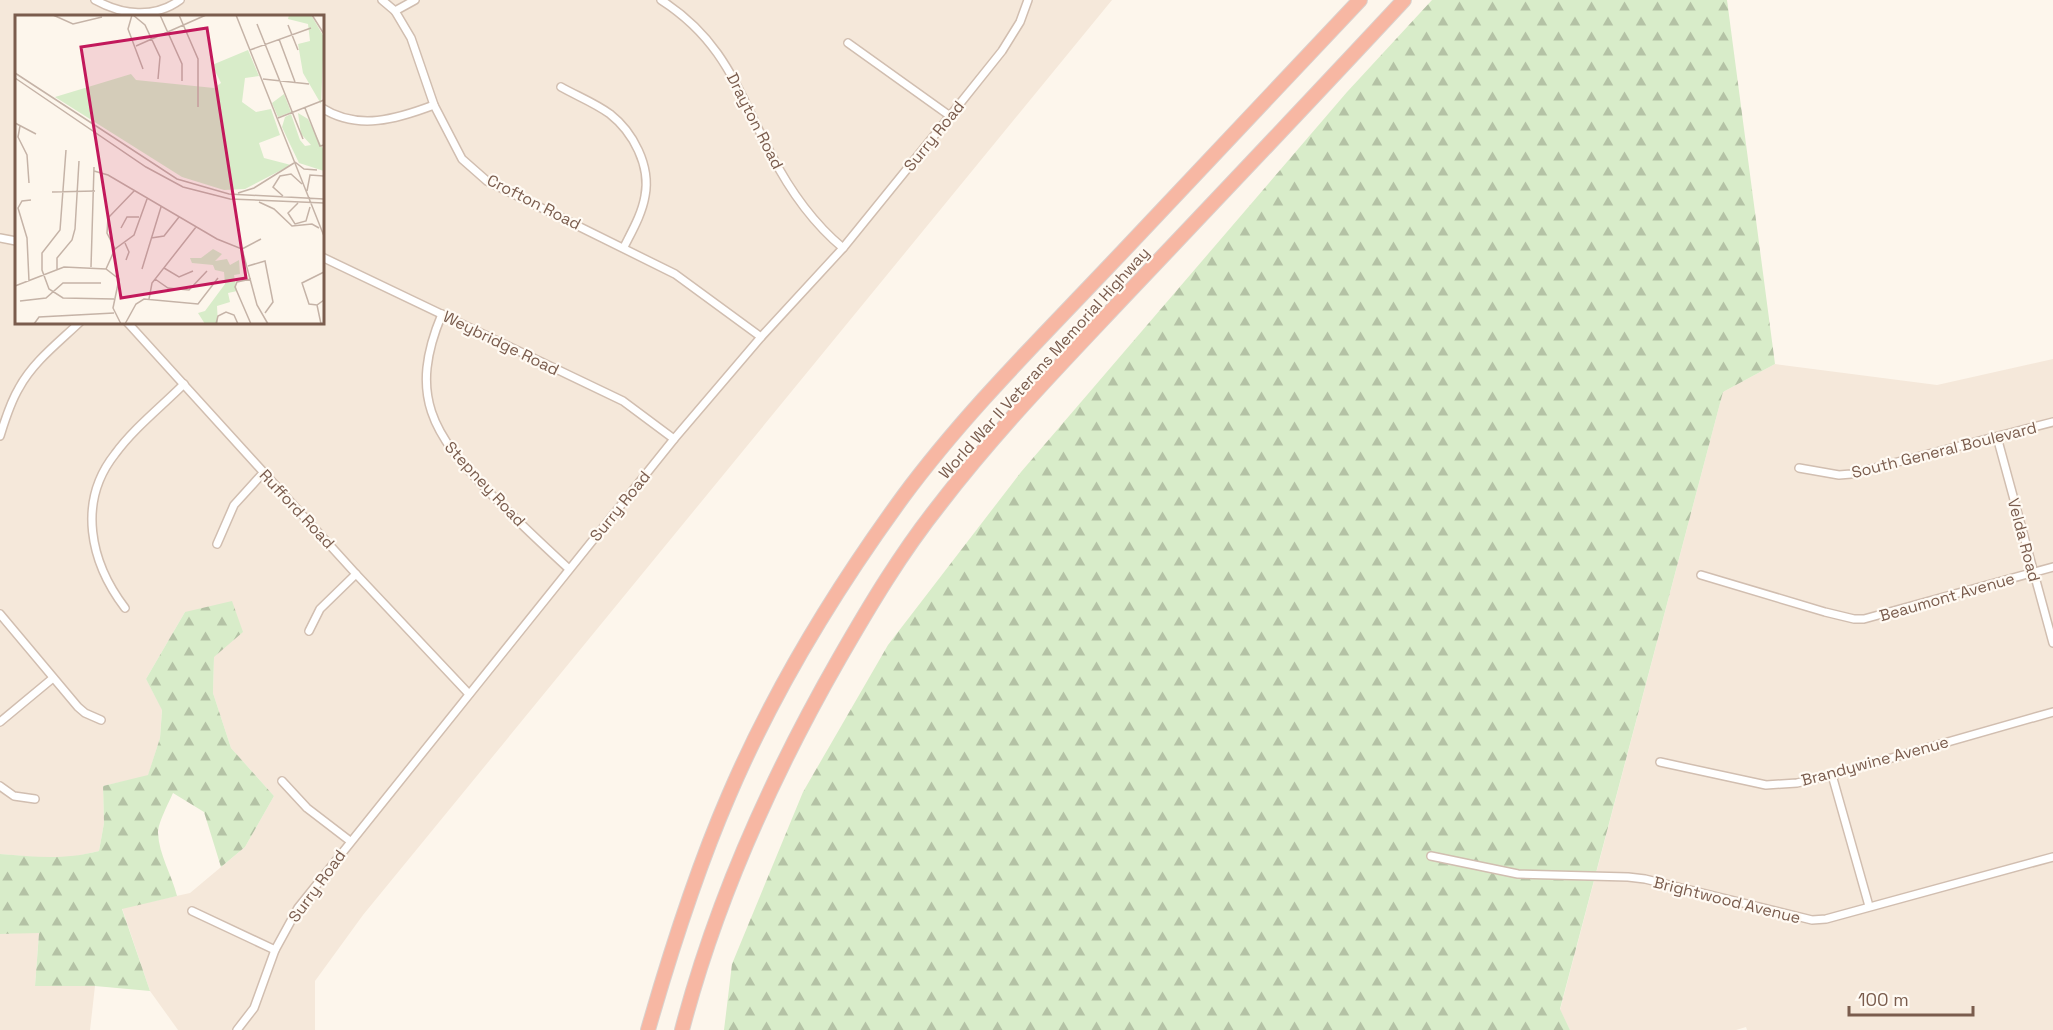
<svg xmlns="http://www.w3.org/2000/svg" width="2053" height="1030" font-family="'Space Grotesk',sans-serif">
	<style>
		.residential { fill: #f5e8da; fill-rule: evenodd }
		.forest { fill: url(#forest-firs) }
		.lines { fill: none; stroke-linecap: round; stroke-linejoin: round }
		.street-casing { stroke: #d1beb0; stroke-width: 10 }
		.highway-casing { stroke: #dad1cd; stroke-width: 16 }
		.street { stroke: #fff; stroke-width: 7 }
		.highway { stroke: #f7b7a3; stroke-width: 14 }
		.labels { text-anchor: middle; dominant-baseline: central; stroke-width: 4.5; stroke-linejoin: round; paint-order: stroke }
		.street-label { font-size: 16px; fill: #7a5c4d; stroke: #fffaf3 }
		.inset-road { fill: none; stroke: #c5b3a7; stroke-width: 1.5 }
		.view { fill: #c2185b; fill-opacity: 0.15; stroke: #c2185b; stroke-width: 3 }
		.inset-edge { fill: none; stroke: #7a5c4d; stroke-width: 3 }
	</style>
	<defs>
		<pattern id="forest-firs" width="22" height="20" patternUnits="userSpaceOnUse" patternTransform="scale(1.5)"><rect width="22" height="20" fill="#d8ecc9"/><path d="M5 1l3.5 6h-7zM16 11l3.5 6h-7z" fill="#b4c2a5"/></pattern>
	</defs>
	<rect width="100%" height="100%" fill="#fdf6ec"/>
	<g class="residential">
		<path d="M0 0H1112L363 915 315 981V1030H178L150 991 122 908 190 893 245 847 274 796 231 748 213 693 214 657 185 612 146 679 162 709 160 738 148 776 103 786 104 823 99 851 72 857 47 858 0 854ZM16 16H322V322H16Z"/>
		<path d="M2053 359V1030H1747L1746 1027 1736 1030H1570L1560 1010 1723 392 1775 364 1937 385Z"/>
		<path d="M39 932 35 986H95L90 1030H0V934Z"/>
	</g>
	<g class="forest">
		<path d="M1432 0H1727L1775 364 1723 392 1560 1009 1570 1030H724L732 964 803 792 888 645 1021 472 1347 92Z"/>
		<path d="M232 601 243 632 214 657 213 693 231 748 274 796 245 847 221 867 204 812 173 793C169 802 158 823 158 833 159 855 172 875 177 896L122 909 150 991 95 986H35L39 933 0 934V854C36 857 64 860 99 851L104 823 103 786 148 775 160 738 162 710 146 679 185 612Z"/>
	</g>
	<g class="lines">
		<defs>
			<g id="street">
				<path d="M95 0C122 15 154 19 180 0"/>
				<path d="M382 0 395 11 411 38 434 105 462 159 487 181 675 274 761 337"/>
				<path d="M661 0C725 41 738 92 771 154 789 189 813 223 843 248"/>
				<path d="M395 11 415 0"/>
				<path d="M848 43 950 116"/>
				<path d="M561 87C577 96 595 103 610 114 633 132 651 166 645 196 642 214 632 231 624 247"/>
				<path d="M322 108C358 131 397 119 434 105"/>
				<path d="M0 238 16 241"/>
				<path d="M322 257 623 401 674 439"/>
				<path d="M442 314C408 395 432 434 490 493 515 519 542 544 569 569"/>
				<path d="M127 322 356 574 469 694"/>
				<path d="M0 436C5 420 10 403 19 388 33 362 58 343 80 322"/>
				<path d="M1997 437 2053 643"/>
				<path d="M1799 468 1839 475 1851 474 2053 422"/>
				<path d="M217 544 234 505 263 473"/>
				<path d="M1701 575 1825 612 1854 619H1864L2053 567"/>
				<path d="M125 608C90 562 77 502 115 454 134 428 161 407 184 384"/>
				<path d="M0 614 78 707 85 713 101 720"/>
				<path d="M309 631 320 609 356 574"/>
				<path d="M0 722 53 678"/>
				<path d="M1660 762 1766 785 1797 783 1832 775 2053 712"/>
				<path d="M1832 775 1869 906"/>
				<path d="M282 781 307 808 350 841"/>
				<path d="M0 786 14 796 35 799"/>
				<path d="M1431 856 1518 874 1628 877 1645 879 1812 920 1826 919 2053 857"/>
				<path d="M192 911 275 950"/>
				<path d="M237 1030 254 1008 275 950 298 908 674 439 761 337 843 248 950 116 1002 51 1020 22 1028 0"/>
			</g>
			<g id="highway">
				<path d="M648 1030C671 950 696 871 729 795 774 690 835 590 902 498 964 414 1039 340 1110 265 1194 177 1277 88 1360 0"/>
				<path d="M682 1030C716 900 772 776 839 659 870 605 901 553 940 504 996 431 1060 365 1123 298 1217 199 1311 100 1404 0"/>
			</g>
		</defs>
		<use href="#street" class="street-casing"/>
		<use href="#highway" class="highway-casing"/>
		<use href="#street" class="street"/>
		<use href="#highway" class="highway"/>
	</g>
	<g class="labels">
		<g class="street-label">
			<text transform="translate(755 121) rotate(63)">Drayton Road</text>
			<text transform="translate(934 136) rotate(-51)">Surry Road</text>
			<text transform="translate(534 202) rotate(27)">Crofton Road</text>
			<text transform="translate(501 343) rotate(26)">Weybridge Road</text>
			<text transform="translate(1044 363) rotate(-48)">World War II Veterans Memorial Highway</text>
			<text transform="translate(1944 450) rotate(-14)">South General Boulevard</text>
			<text transform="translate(485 484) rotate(47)">Stepney Road</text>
			<text transform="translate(620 506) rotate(-51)">Surry Road</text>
			<text transform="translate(297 509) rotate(47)">Rufford Road</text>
			<text transform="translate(2024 540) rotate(75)">Velda Road</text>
			<text transform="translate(1947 597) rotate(-16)">Beaumont Avenue</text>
			<text transform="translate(1875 761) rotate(-15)">Brandywine Avenue</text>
			<text transform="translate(317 886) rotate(-54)">Surry Road</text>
			<text transform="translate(1727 900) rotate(14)">Brightwood Avenue</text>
		</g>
	</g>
	<g transform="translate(15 15)">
		<rect width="309" height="309" fill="#fdf6ec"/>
		<path d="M274 0H296L309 22 306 89 288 58 283 29 295 26 293 9 273 4ZM233 35 244 61 230 63 227 87 241 97 256 94 265 120 244 128 249 143 276 150 230 174 209 175 167 162 40 82 116 59 121 65 199 73 206 68 197 50ZM269 79 276 97 263 102 257 88ZM283 98 293 104 309 136V156L284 148 273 125 267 112 270 102 276 99 285 125 290 131 296 130 286 119ZM198 234 207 239 200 246 212 244 215 250 224 245 225 259 219 260 222 276 213 278 215 287 202 291 203 309H190L183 298 190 296 210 269 209 257 200 255 198 250 177 248 175 243H186Z" fill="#d8ecc9"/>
		<path class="inset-road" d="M38 0 58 9 87 2M117 0 113 14 128 54M118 0 130 10 145 42 143 64M145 0 167 49V66M164 0 183 44V92M221 0 309 221M297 0 309 19M242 9 288 124M273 10 283 35M264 24 280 67M121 31 191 0M235 35 296 13M0 58 162 164 214 179 309 184M0 63 131 152 168 172 215 184 309 188M248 64 294 69M290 93 305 131 309 130M263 103 309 85M0 108 21 119M5 111 3 122 12 140 14 168M51 135 45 215 27 238V255L34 274 48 283 99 284M280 147 289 154 302 155M79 156 93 160 202 224 227 234 242 290 253 309M292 176 295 160 309 161M37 177 80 176M223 178 239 173 279 148M268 181 258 172 265 161 276 159 287 169M244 187 259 194 277 211 297 209 304 213M283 188 273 198 280 209 291 206 295 192M106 213 112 202H124M136 223 149 221 164 202M110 228 114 237 111 245M100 234 92 218 93 203 120 175M227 234 246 224M233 251 250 246 258 287 250 298M76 252 79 152M149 253 164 262 178 256M42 254V243L57 225 60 214 64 146M91 254 100 234 119 220 132 184M127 254 146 192M309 257 287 268 294 289 302 290 309 285M140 264 153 273 174 275 192 256M14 266 12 223 3 193 7 186 16 185M0 271 49 252 91 254 104 264 98 293 106 309M134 284 137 268 181 212M5 286 31 283 48 268H86M302 290 306 309M19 309 24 302 99 298M110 309 121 289 129 284 183 289 203 263M201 309 203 301 211 297 219 300 223 309M236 309 220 272 222 267 236 264"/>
		<path class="view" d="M192 13 231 263 106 283 66 32Z"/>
		<rect width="309" height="309" class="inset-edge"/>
	</g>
	<path d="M1849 1006v9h124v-9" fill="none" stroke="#7a5c4d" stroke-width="3"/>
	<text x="1858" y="1006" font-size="18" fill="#7a5c4d" stroke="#fffaf3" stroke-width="4.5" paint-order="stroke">100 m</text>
</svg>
